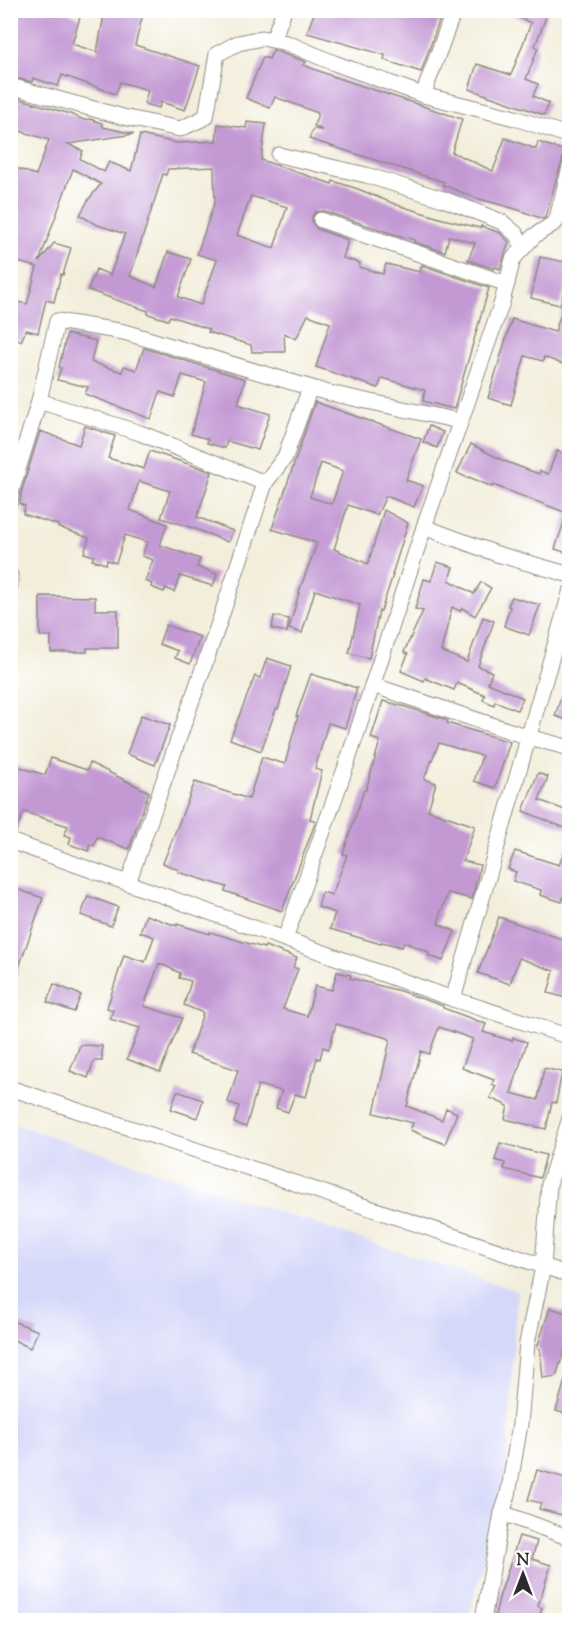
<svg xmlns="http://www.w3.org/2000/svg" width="580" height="1631" font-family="'Sorts Mill Goudy',serif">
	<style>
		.built { fill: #d5d8f9 }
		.building { fill: #c399d4; fill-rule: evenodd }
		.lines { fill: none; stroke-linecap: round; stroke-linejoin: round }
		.minor-casing { stroke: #8f8c83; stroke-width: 17 }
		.minor { stroke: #fff; stroke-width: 15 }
	</style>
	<rect width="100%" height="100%" fill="#fff"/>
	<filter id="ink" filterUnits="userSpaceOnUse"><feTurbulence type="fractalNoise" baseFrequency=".0167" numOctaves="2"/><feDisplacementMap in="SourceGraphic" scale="12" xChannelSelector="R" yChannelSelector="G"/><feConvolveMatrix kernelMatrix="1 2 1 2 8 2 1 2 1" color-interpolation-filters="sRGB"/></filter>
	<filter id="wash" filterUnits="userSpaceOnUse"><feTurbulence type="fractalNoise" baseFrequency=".008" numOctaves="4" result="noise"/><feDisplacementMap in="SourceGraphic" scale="24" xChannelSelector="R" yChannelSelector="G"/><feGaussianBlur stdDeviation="1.35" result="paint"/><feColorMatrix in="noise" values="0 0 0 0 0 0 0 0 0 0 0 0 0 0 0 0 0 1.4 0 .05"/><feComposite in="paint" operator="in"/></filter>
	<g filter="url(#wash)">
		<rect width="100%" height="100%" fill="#f3eedb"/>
		<path class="built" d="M11 1123 517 1291 506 1473 468 1620H11Z"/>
		<g id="blocks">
			<g class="building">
				<path d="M10 10H61L80 17 72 44 97 52 105 10H144L135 45 200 66 185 110 161 102 159 108 144 104 148 90 120 82 116 94 62 75 58 86 33 78 32 82 10 77Z"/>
				<path d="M315 10H435L442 13 421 72 384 60 385 55 307 33Z"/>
				<path d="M502 10H538L547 14 535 46 538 48 526 79 538 84 533 96 549 103 544 115 469 89 477 64 511 75 531 23Z"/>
				<path d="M273 50 304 61 306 62 303 65 332 76 462 119 452 152 493 171 505 138 536 149 538 142 565 151 545 218 543 219 516 209 476 198 443 185 444 182 309 139 313 129 322 130 314 126 318 113 275 97 270 108 246 98 263 57 269 59Z"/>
				<path d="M10 96 70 114 84 120 90 119 102 123 103 127 134 134 68 144 83 151 80 159 104 172 109 162 131 171 140 135 177 143 216 141 218 124 246 128 247 122 266 124 261 160 332 184 333 181 358 189 397 205 443 219 480 228 481 226 500 233 509 242 500 269 495 267 494 269 468 260 475 243 449 236 445 252 414 242 415 240 390 233 324 211 315 212 312 217V222L317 229 348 240 343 258 360 263 359 267 383 274 386 264 420 272 422 265 489 288 454 409 423 401 425 390 382 378 378 388 316 367 330 323 308 315 296 339 284 333 285 352H252L251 345 208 332 209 329 170 316 168 320 148 314V311L88 290 96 269 110 275 125 234 95 224 80 215 89 199 101 184 73 169 39 262 54 243 71 248 63 275 61 274 54 302 46 300 38 333 26 330 21 341 10 336V312L14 313 17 302 27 304 37 267 10 260V166L36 175 49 140 10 128ZM214 167 215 201 197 254 217 260 201 305 178 297 191 259 168 252 156 287 130 276 163 174 166 175 168 169ZM251 196 287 207 274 248 237 235Z"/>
				<path d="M540 257 570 263V275L560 305 531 298Z"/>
				<path d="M567 295H570V367L544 357 543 361 525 356 511 405 488 398 512 319 555 332Z"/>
				<path d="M67 334 96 341 91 362 122 372 124 366 136 370 144 348 245 379 238 404 270 414 258 450 227 441 225 448 207 443 208 439 191 434 206 382 182 375 175 397 160 392 151 419 85 394 88 387 57 380 61 368 59 367Z"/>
				<path d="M315 402 421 439 406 480 423 486 414 507 386 496 377 515 348 505 334 549 368 564 384 510 408 523 392 575H393L381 611H379L369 658 349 653 360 605 315 590 302 633 289 629 300 589 317 543 272 529ZM321 463 343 471 332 504 310 497Z"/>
				<path d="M85 426 115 436 108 458 144 469 150 451 212 472 197 517 233 531 228 542 193 528 161 518 170 491 139 481 130 510 167 524 160 545 200 559 197 567 217 574 213 586 180 576 174 592 166 588 164 592 151 587 152 584 145 581 153 560 142 556 147 542 125 535 116 563 107 560 106 564 92 560 94 556 84 553 89 538 58 527V525L23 514 25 506 20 504 21 493 40 431 79 445Z"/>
				<path d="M429 426 443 432 437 448 423 442Z"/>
				<path d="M471 444 504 461 539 474 540 471 548 474 557 451 570 456V554L555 549 567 513 493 485 492 487 469 477 468 478 457 473Z"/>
				<path d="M437 562 453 567 449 580 474 594 481 582 491 588 475 616 462 608 460 611 452 607 441 651 467 662 483 617 494 621 478 666 492 672 488 683 523 698 517 710 495 701 494 705 483 700 485 695 457 683 454 690 425 678 424 681 401 671 408 654 404 652 423 611 415 609 424 579 431 581Z"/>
				<path d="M40 596 95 597V610H118V648H87V652H51V636H40Z"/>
				<path d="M512 597 540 605 529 635 504 626 510 607 508 606Z"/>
				<path d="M274 616 289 619 287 632 272 629Z"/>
				<path d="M166 625 200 637 190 664 175 658 178 651 159 644Z"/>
				<path d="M267 658 291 666 278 709H276L261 751 230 739 255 676 260 678Z"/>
				<path d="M311 674 357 688 345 728 328 723 315 769 322 771 310 819 316 821 282 911 225 891 227 887 178 872 179 870 163 863 195 782 249 799 262 757 285 764 298 716H296Z"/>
				<path d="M567 678 570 679V721L555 716Z"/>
				<path d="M383 701 403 706 444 719 448 721 447 723 510 742 495 788 474 781 482 756 439 743 424 779 436 783 428 810 475 826 463 861 480 865 472 899 448 893 440 914H441L438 924 455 931 443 961 428 955 429 952 404 942 402 947 382 942 381 944 330 929 335 913 318 907 322 892 332 895 347 855 343 854 364 790H366L380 741 371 738Z"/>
				<path d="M141 715 170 725 155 765 127 754Z"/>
				<path d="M51 758 87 770 90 763 149 792 129 849 97 837 94 846 90 844 88 851 69 844 71 837 64 835 68 826 24 812 15 833 10 832V764L45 775Z"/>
				<path d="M538 773 548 777 539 800 570 812V830L523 811Z"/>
				<path d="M570 840V876L562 902 540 895 541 890 513 881 516 872 508 869 515 851 559 865Z"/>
				<path d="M10 887 43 898 13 984H10Z"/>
				<path d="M88 896 118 907 111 926 81 915Z"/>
				<path d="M146 915 177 926V924L210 934V932L264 948 265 946 297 958 293 967 298 969 283 1009 307 1016 315 986 332 990 337 972 351 975 350 978 400 991 443 1006V1008L486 1024 483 1032 512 1041 513 1038 527 1042 511 1093 538 1100 544 1068 562 1072 556 1103 552 1102 546 1129 505 1119 508 1106 490 1098 496 1086 492 1084 494 1080 462 1068 473 1039 439 1027 429 1054 421 1051 407 1106 442 1120 446 1108 457 1113 445 1144 410 1130 413 1123 374 1113 390 1040 388 1038 336 1024 329 1049 323 1047 320 1059 317 1058 306 1097 295 1094 288 1112 276 1108 282 1091 258 1085 246 1127 234 1123 239 1106 228 1102 238 1070 189 1054 203 1013 184 1005 191 981 179 978 180 973 159 963 144 1006 182 1018 160 1072 127 1059 140 1028 110 1019 113 1010 107 1008 124 955 145 962 154 937 140 932Z"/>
				<path d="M499 917 570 942V999L548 993 554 971 519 958 510 984 478 973Z"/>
				<path d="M54 984 81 995 74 1012 47 1002Z"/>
				<path d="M80 1045 102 1046V1061H94L88 1078 70 1071Z"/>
				<path d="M177 1091 203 1100 197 1118 171 1109Z"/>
				<path d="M500 1143 546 1155 540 1178 504 1169 505 1163 495 1160Z"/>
				<path d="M550 1308 570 1314V1333L556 1376 543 1378 540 1349 537 1348Z"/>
				<path d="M10 1320 38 1331 30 1348 10 1338Z"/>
				<path d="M566 1377H570V1415L556 1411Z"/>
				<path d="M537 1470 570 1479V1517L539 1509 541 1503 528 1500Z"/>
				<path d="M519 1536 537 1541 532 1559 551 1565 538 1606 542 1608 538 1620H494L499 1598Z"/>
			</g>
		</g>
	</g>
	<g filter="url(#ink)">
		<use href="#blocks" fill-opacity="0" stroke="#8f8c83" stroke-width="1.5"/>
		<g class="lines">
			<defs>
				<g id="minor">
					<path d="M273 40 284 10"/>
					<path d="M10 86 123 117 180 129 206 117 217 54 238 43 262 38 287 43 334 63 423 95 515 118 570 136"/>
					<path d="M423 95 454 10"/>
					<path d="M279 155 366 175 446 200 502 222 516 234 524 247"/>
					<path d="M321 220 507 284"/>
					<path d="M39 401 57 321 124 332 325 392 459 421"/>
					<path d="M265 483 285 457 310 388"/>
					<path d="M10 502 12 489 39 401 140 433 265 483 220 620 128 883"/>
					<path d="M424 527 497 554 570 575"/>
					<path d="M10 575V586"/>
					<path d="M372 685 528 737 570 748"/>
					<path d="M10 841 453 999 570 1037"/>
					<path d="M285 939 345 769 424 527 502 302 513 259 534 236 556 222 570 167"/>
					<path d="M453 999 570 593"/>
					<path d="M10 1088 570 1275"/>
					<path d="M502 1513 570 1538"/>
					<path d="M483 1620 502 1513 508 1495 520 1424 527 1343 543 1267 549 1184 570 1118"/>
				</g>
			</defs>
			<use href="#minor" class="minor-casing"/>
			<use href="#minor" class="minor"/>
		</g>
	</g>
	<rect width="580" height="1631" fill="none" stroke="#fff" stroke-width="36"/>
	<g transform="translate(523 1574)" stroke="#ffffff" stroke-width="4.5" paint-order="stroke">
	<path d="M0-4.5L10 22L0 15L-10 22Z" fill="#2b2b2b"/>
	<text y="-9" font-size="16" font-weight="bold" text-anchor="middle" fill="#2b2b2b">N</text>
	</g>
</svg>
